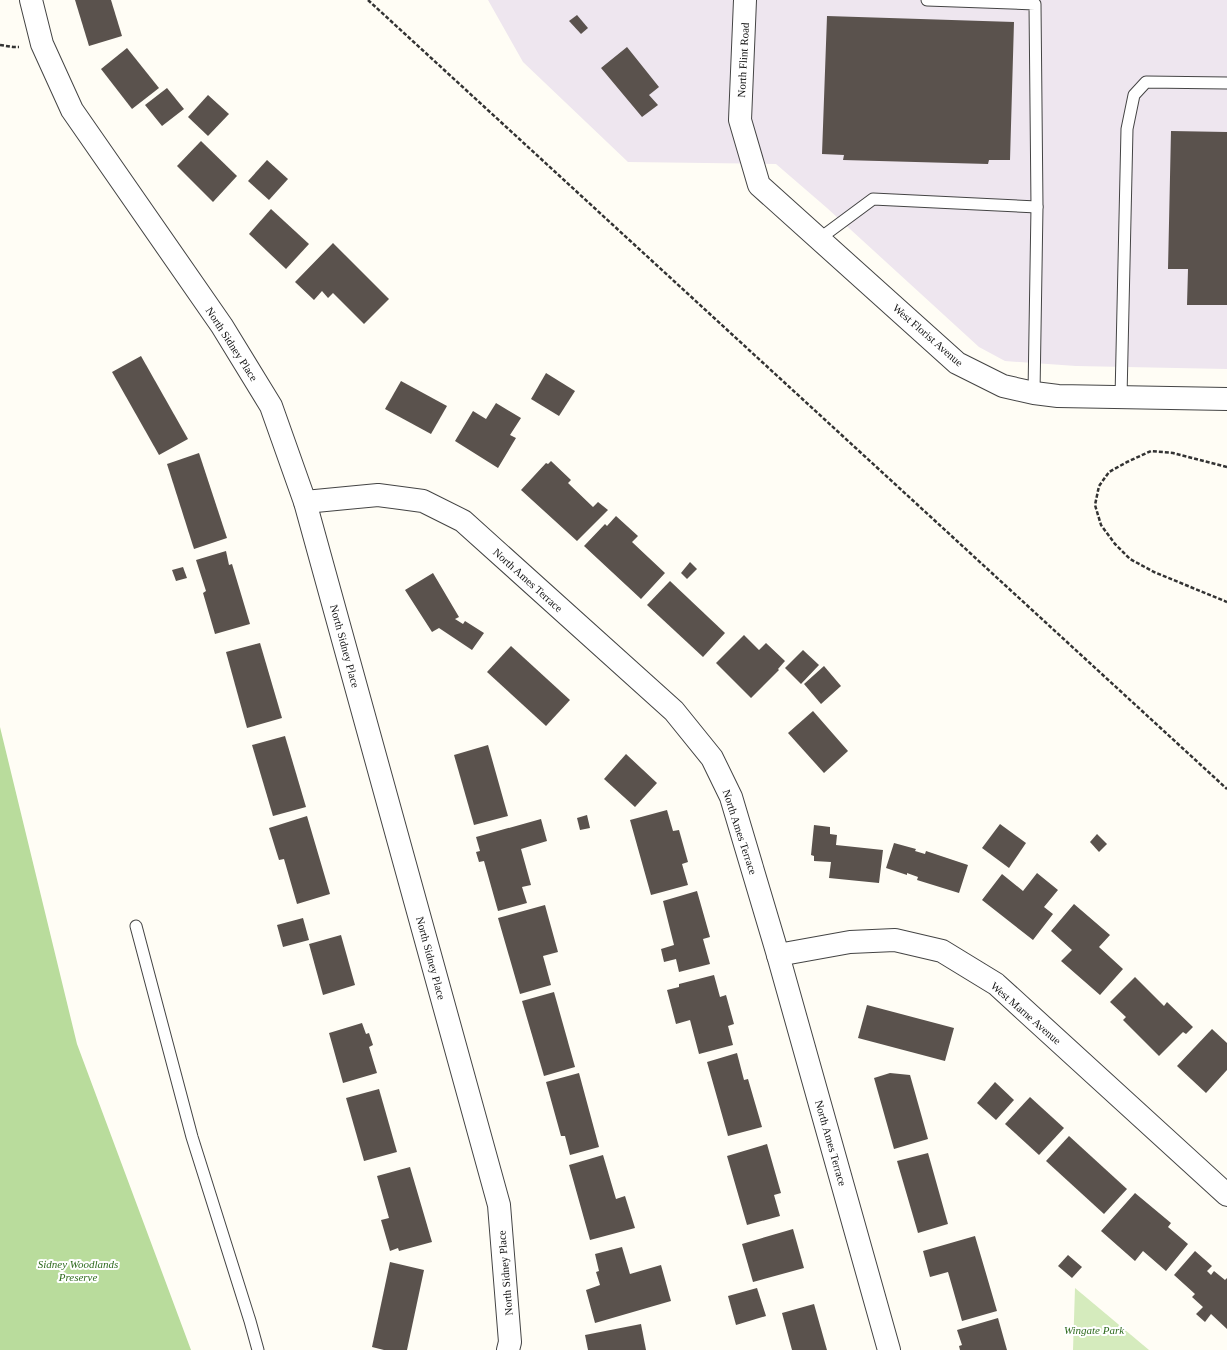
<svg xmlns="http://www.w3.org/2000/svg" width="1227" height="1350" font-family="Georgia,serif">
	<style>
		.industrial { fill: #eee6ef }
		.green { fill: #d5ebbd }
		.forest { fill: #b9dc9c }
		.building { fill: #5a524d }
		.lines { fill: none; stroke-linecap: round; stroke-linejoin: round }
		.service-casing { stroke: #444; stroke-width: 13 }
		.minor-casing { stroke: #444; stroke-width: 24 }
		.path { stroke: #333; stroke-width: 2.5; stroke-dasharray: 4 2; stroke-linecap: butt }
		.service { stroke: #fff; stroke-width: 11 }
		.minor { stroke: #fff; stroke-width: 22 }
		.labels { text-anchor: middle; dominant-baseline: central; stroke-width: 4; stroke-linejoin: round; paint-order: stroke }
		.street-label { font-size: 11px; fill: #111; stroke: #fff }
		.park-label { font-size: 11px; font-style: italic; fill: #2f6b1f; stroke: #fff }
	</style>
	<rect width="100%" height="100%" fill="#fffdf5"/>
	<path class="industrial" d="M488 0H1227V369L1076 366 1005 361 979 347 827 208 776 164 628 162 523 62Z"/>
	<path class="green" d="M1075 1288 1149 1350H1073Z"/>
	<path class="forest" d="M0 727 77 1044 191 1350H0Z"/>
	<g class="building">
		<path d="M75 0H111L122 36 89 46Z"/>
		<path d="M577 15 588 28 581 34 569 21Z"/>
		<path d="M827 16 1014 22 1010 160H989L988 164 843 160 844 155 822 154Z"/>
		<path d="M627 47 659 87 649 95 658 105 642 117 601 68Z"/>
		<path d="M127 48 159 88 132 109 101 69Z"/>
		<path d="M167 88 184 109 162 126 145 105Z"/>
		<path d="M208 95 229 114 208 136 188 117Z"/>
		<path d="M1171 131 1227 132V305H1187L1188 269H1168Z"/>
		<path d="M201 141 237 176 213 202 177 166Z"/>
		<path d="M267 160 288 179 269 200 248 181Z"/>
		<path d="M271 209 309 244 286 269 249 234Z"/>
		<path d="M333 243 389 299 364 324 333 293 328 298 322 291 314 300 295 282Z"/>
		<path d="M141 356 188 439 159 455 112 372Z"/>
		<path d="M546 373 575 391 559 416 531 399Z"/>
		<path d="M401 381 447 406 431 434 385 409Z"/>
		<path d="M496 403 521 418 510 435 516 438 498 468 455 441 473 411 486 419Z"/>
		<path d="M199 453 227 538 194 549 167 464Z"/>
		<path d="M551 461 571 480 568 483 593 507 598 502 608 510 577 541 521 490 546 463 548 464Z"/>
		<path d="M616 516 638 536 632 542 665 573 641 599 584 546 605 524 607 526Z"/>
		<path d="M226 551 229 565 232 564 250 624 215 634 203 593 206 591 196 560Z"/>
		<path d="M690 562 697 569 687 579 681 573Z"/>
		<path d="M183 567 187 578 176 581 172 570Z"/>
		<path d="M433 573 459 617 455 619 463 624 465 621 484 633 472 650 439 628 432 632 405 590Z"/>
		<path d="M670 581 725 633 703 657 647 605Z"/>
		<path d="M744 635 759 650 766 643 785 661 778 669 779 670 751 698 716 663Z"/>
		<path d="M260 643 282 718 247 728 226 652Z"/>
		<path d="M511 646 570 700 546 726 487 672Z"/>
		<path d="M803 650 819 665 801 684 785 668Z"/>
		<path d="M824 666 841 686 821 704 804 684Z"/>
		<path d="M813 711 848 751 824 773 788 733Z"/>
		<path d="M285 736 306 807 273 816 252 745Z"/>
		<path d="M488 745 508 816 474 825 454 755Z"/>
		<path d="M626 754 657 783 635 807 604 779Z"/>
		<path d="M667 810 673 831 679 830 688 862 682 864 688 885 651 895 630 820Z"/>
		<path d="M587 815 590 828 580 830 577 818Z"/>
		<path d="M307 816 330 894 297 904 284 859 279 860 269 828Z"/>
		<path d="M541 819 547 841 521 849 531 885 522 887 527 903 498 911 484 861 479 862 476 852 480 851 476 837Z"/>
		<path d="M1000 824 1026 843 1009 868 982 848Z"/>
		<path d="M814 825 830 827V834L837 835 836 845 883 850 879 883 829 878 831 862 814 861V856L811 855Z"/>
		<path d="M1097 834 1107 844 1099 852 1090 842Z"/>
		<path d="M894 843 916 849 915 851 925 854 926 851 968 865 959 893 917 880 918 877 907 873V875L886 868Z"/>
		<path d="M1037 873 1058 890 1044 907 1053 914 1033 940 982 900 1002 874 1023 891Z"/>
		<path d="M697 891 710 937 703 939 710 964 679 972 676 959 664 962 661 949 674 945 663 901Z"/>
		<path d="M1074 904 1110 935 1099 947 1123 969 1100 995 1061 961 1072 950 1051 931Z"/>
		<path d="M545 905 558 952 543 956 551 985 520 994 498 918Z"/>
		<path d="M303 918 309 940 283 947 277 925Z"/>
		<path d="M341 935 355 985 323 995 309 944Z"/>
		<path d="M714 975 720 997 726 995 734 1024 728 1026 733 1045 699 1054 690 1020 676 1024 667 990 679 987V984Z"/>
		<path d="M1135 977 1164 1006 1167 1002 1193 1027 1186 1034 1183 1032 1159 1056 1123 1020 1126 1017 1110 1002Z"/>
		<path d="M554 992 575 1067 544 1076 522 1001Z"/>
		<path d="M867 1005 954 1028 945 1061 858 1038Z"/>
		<path d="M362 1023 366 1034 369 1033 373 1045 369 1047 377 1073 343 1083 329 1033Z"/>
		<path d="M1212 1029 1227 1043V1070L1206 1093 1177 1066Z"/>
		<path d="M737 1053 744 1080 748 1079 762 1127 728 1136 707 1062Z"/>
		<path d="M579 1073 599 1147 570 1155 565 1136H561L546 1082Z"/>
		<path d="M890 1073 910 1075 928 1139 894 1149 874 1078Z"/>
		<path d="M995 1082 1014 1100 996 1120 977 1103Z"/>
		<path d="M379 1089 397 1152 364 1161 346 1098Z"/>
		<path d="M1030 1097 1064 1128 1039 1155 1005 1124Z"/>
		<path d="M1069 1136 1127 1189 1104 1214 1046 1161Z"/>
		<path d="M767 1144 781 1193 774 1195 780 1216 747 1225 727 1156Z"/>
		<path d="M928 1153 948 1224 918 1233 897 1161Z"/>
		<path d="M603 1155 616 1199 625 1196 635 1228 590 1240 569 1165Z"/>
		<path d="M410 1167 432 1242 399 1251 398 1248 390 1251 381 1220 389 1218 377 1176Z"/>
		<path d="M1135 1193 1171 1223 1168 1227 1188 1244 1166 1271 1143 1251 1135 1261 1101 1231Z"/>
		<path d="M793 1229 804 1268 753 1282 742 1244Z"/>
		<path d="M975 1236 997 1311 962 1321 948 1272 930 1277 923 1251Z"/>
		<path d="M622 1247 630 1274 661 1265 671 1301 595 1323 586 1290 600 1285 596 1272 599 1271 595 1254Z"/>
		<path d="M1195 1251 1212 1266 1207 1271 1211 1275 1214 1271 1225 1280 1227 1278V1329L1211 1314 1205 1322 1196 1314 1203 1307 1192 1297 1195 1294 1174 1275Z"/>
		<path d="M1068 1255 1082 1267 1072 1278 1058 1266Z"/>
		<path d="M390 1262 424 1270 407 1350H384L372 1347Z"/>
		<path d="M757 1288 766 1316 736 1325 728 1296Z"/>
		<path d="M814 1304 827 1350H792L782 1313Z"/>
		<path d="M998 1318 1007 1350H960L959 1346 962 1345 957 1330Z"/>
		<path d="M641 1324 646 1350H588L585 1335Z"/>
	</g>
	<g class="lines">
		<defs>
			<g id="service">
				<path d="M927 0 1035 4 1037 207 1034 393"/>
				<path d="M819 239 873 199 1037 207"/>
				<path d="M1121 397 1127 129 1134 95 1146 82 1227 83"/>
				<path d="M136 926 192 1137 250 1321 258 1350"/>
			</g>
			<g id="minor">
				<path d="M31 0 42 44 72 110 222 326 271 406 305 502 499 1205 510 1342 508 1350"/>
				<path d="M745 0 740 120 759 185 957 363 1003 386 1034 393 1058 396 1227 399"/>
				<path d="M305 502 378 495 423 501 463 521 674 711 712 758 731 797 778 955 889 1350"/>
				<path d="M778 955 850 942 895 940 942 951 996 984 1227 1195"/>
			</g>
		</defs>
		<use href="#service" class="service-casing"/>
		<use href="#minor" class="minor-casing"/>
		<g class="path">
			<path d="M368 0 1227 789"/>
			<path d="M0 45 13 47H19"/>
			<path d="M1227 467 1173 453 1151 451 1127 462 1109 472 1099 486 1095 505 1101 525 1115 544 1130 559 1154 572 1227 602"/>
		</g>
		<use href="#service" class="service"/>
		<use href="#minor" class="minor"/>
	</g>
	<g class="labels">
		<g class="street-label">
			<text transform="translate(743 60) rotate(-87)">North Flint Road</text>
			<text transform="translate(928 335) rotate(41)">West Florist Avenue</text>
			<text transform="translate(232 344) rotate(57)">North Sidney Place</text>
			<text transform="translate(528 580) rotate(42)">North Ames Terrace</text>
			<text transform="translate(345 646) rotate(75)">North Sidney Place</text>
			<text transform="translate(740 832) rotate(72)">North Ames Terrace</text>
			<text transform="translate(431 958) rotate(75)">North Sidney Place</text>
			<text transform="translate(1026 1013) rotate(41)">West Marne Avenue</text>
			<text transform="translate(831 1143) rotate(74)">North Ames Terrace</text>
			<text transform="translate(505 1273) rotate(-95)">North Sidney Place</text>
		</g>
		<g class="park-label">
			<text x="78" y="1264">Sidney Woodlands<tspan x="78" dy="13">Preserve</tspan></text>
			<text x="1094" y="1330">Wingate Park</text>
		</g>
	</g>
</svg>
